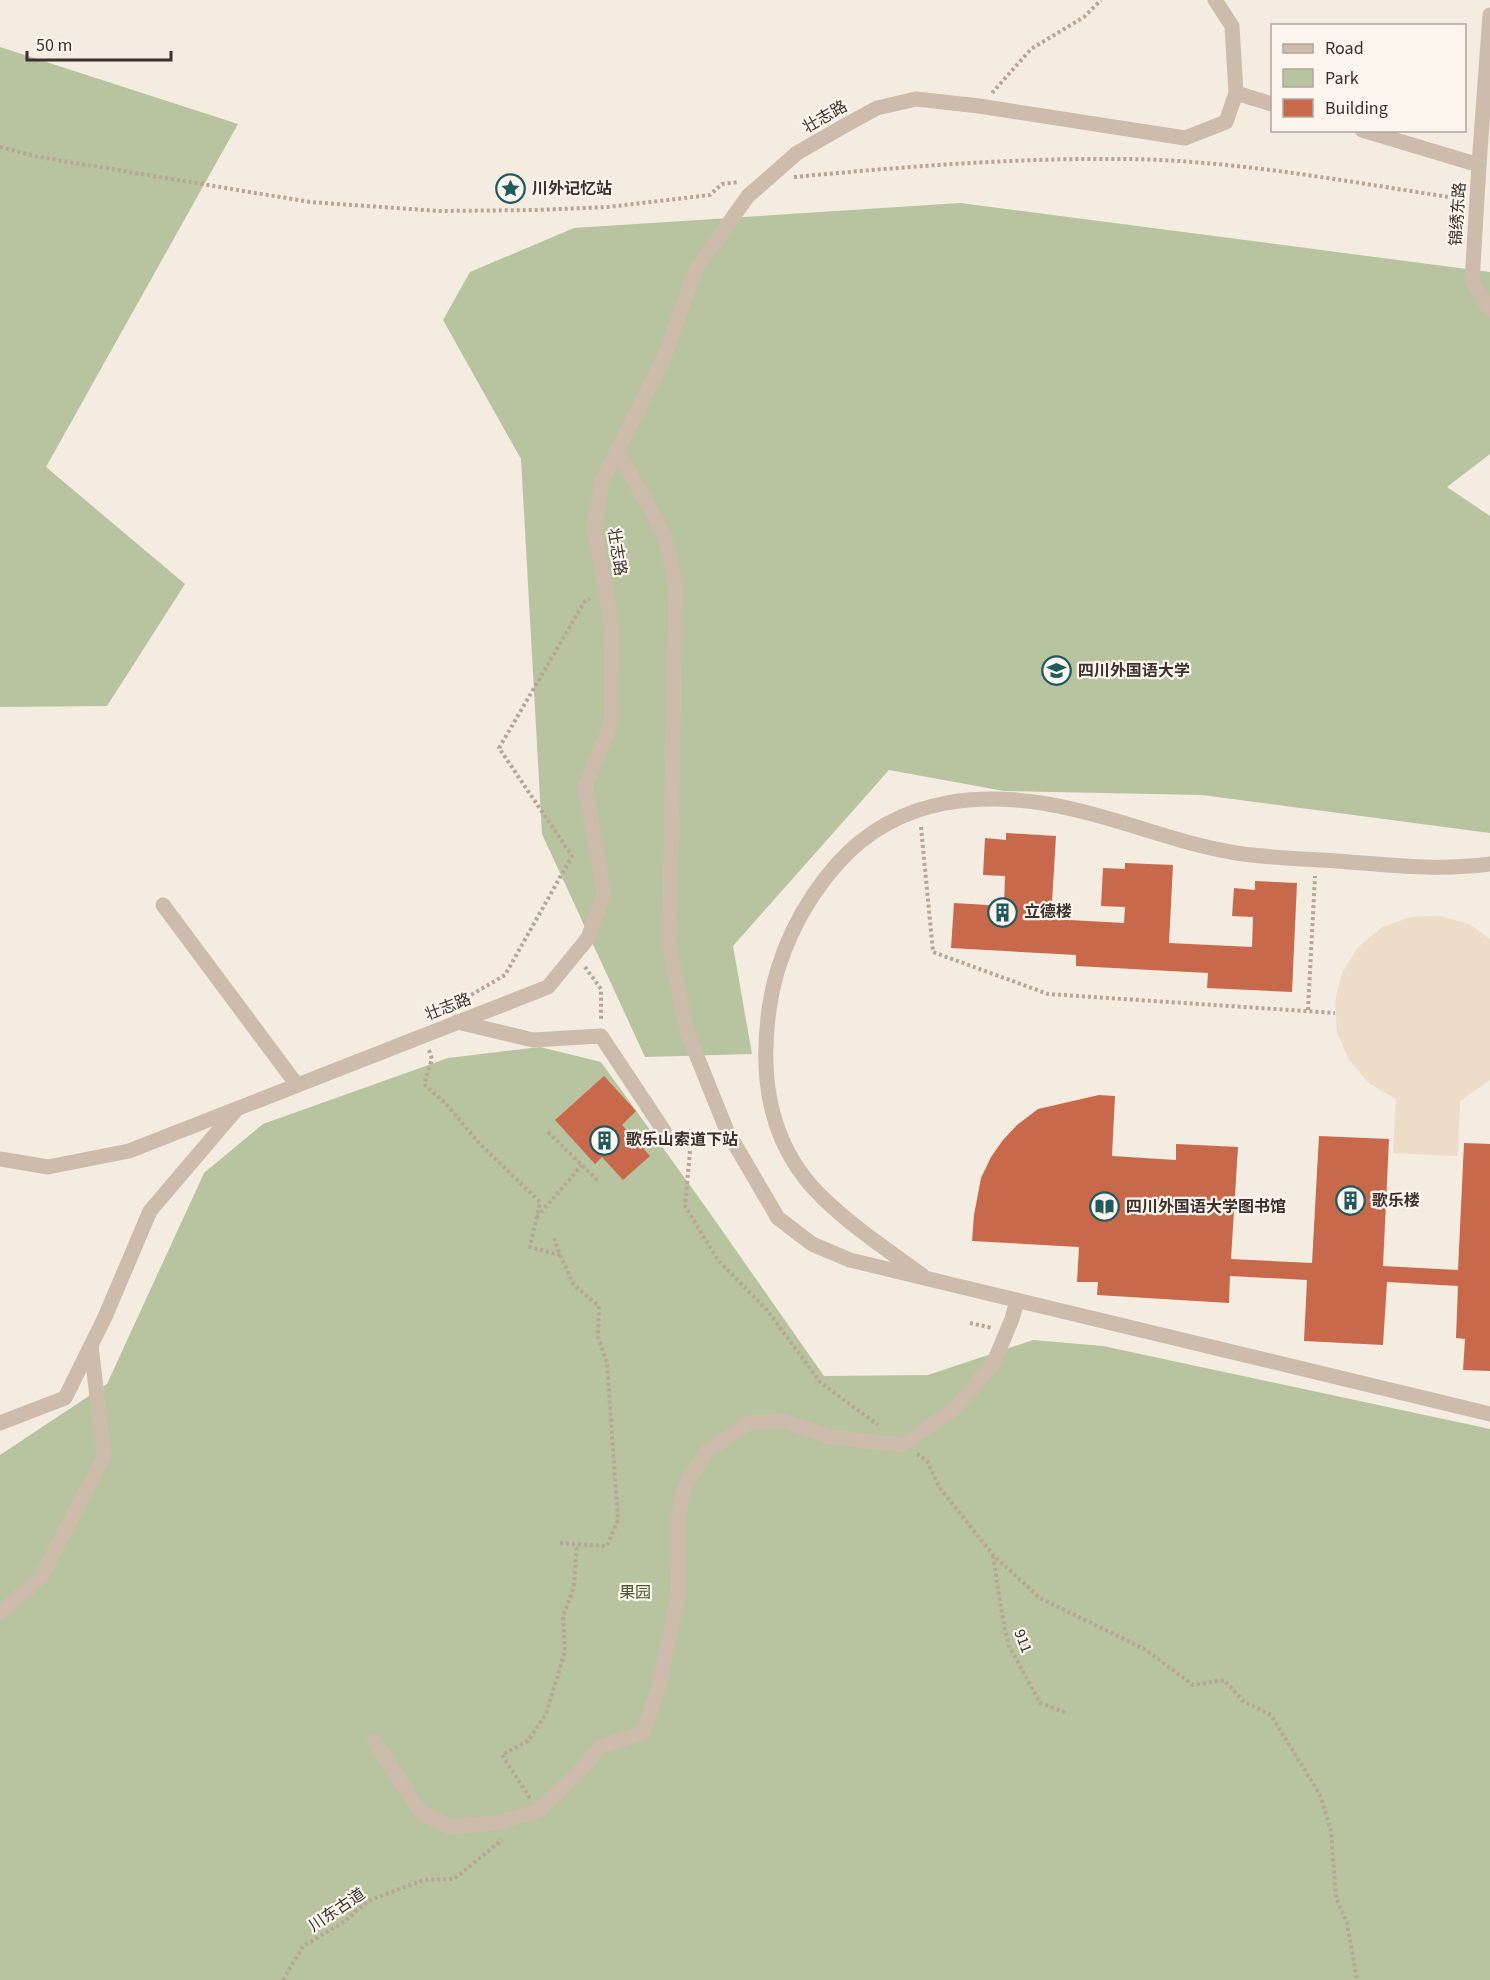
<svg xmlns="http://www.w3.org/2000/svg" width="1490" height="1980" font-family="'Source Sans 3','Noto Sans SC',sans-serif">
	<style>
		.green { fill: #b8c4a0 }
		.plaza { fill: #ecdcc8 }
		.building { fill: #c8694b }
		.lines { fill: none; stroke-linecap: round; stroke-linejoin: round }
		.path { stroke: #b9a596; stroke-width: 4; stroke-dasharray: 3 3; stroke-linecap: butt }
		.minor { stroke: #cdbbac; stroke-width: 15 }
		.labels { text-anchor: middle; dominant-baseline: central; stroke-width: 4.5; stroke-linejoin: round; paint-order: stroke }
		.street-label { font-size: 16px; fill: #3b302b; stroke: #fbf5ee }
		.poi-label { font-size: 16px; font-weight: bold; fill: #3b302b; stroke: #fbf5ee; text-anchor: start }
		.park-label { font-size: 16px; fill: #4a5a2e; stroke: #fbf5ee }
	</style>
	<rect width="100%" height="100%" fill="#f4ebe1"/>
	<g class="green">
		<path d="M0 47 238 124 46 467 185 584 107 706 0 707Z"/>
		<path d="M960 203 1490 272V454L1447 487 1490 516V833L1202 795 1004 791 889 770 733 946 752 1054 645 1057 542 834 521 459 443 320 470 272 574 228Z"/>
		<path d="M540 1047 601 1062 707 1209 824 1376 928 1375 1033 1340 1103 1346 1490 1429V1980H0V1455L107 1384 204 1173 263 1124 448 1058Z"/>
	</g>
	<path class="plaza" d="M1440 916 1469 924 1490 939V1080L1460 1101 1458 1156 1393 1153 1396 1099 1370 1084 1349 1060 1337 1032 1335 1002 1342 973 1358 947 1381 928 1410 917Z"/>
	<g class="building">
		<path d="M1006 833 1056 836 1051 919 1124 923 1125 907 1101 906 1103 868 1125 869V863L1173 865 1169 943 1252 947 1253 917 1232 916 1234 888 1255 890V881L1297 883 1292 992 1207 988 1208 973 1076 966V955L951 948 954 903 1004 906 1005 876 983 875 985 838 1006 840Z"/>
		<path d="M604 1076 636 1111 622 1125 650 1156 623 1180 602 1157 595 1164 555 1120Z"/>
		<path d="M1099 1095 1115 1096 1112 1156 1176 1160V1144L1238 1147 1231 1259 1312 1263 1319 1136 1389 1139 1383 1266 1458 1270 1464 1143 1490 1144V1371L1463 1370 1465 1339 1456 1338 1458 1286 1387 1282 1383 1345 1304 1341 1307 1280 1230 1276 1229 1303 1097 1295 1098 1282H1077L1079 1247 972 1241 974 1215 981 1178 991 1157 1003 1140 1017 1125 1038 1109Z"/>
	</g>
	<g class="lines">
		<g class="path">
			<path d="M992 93 1031 49 1084 17 1101 0"/>
			<path d="M0 147 39 157 310 202 439 211 535 210 608 207 710 195 722 184 739 182"/>
			<path d="M794 177C902 167 1009 158 1118 159 1231 159 1349 182 1462 199"/>
			<path d="M921 827 933 952 1048 994 1335 1013"/>
			<path d="M585 967 601 989V1020"/>
			<path d="M461 1001 505 975 572 856 499 748 585 601 590 599"/>
			<path d="M1308 1010 1315 876"/>
			<path d="M429 1050 432 1059 424 1084 446 1104 479 1143 540 1202 530 1247 560 1255"/>
			<path d="M548 1132 599 1182"/>
			<path d="M678 1136 691 1141 685 1206 718 1260 766 1309 821 1383 878 1425"/>
			<path d="M537 1217 582 1165"/>
			<path d="M554 1238 560 1255 574 1285 599 1306 598 1337 607 1363 618 1520 607 1546 557 1543"/>
			<path d="M970 1323 992 1328"/>
			<path d="M917 1454 927 1461 939 1487 993 1555 1040 1598 1146 1650 1193 1685 1224 1680 1243 1701 1271 1715 1320 1795 1331 1831 1336 1898 1347 1923 1357 1980"/>
			<path d="M993 1556 1003 1620 1009 1646 1040 1703 1067 1713"/>
			<path d="M530 1798 502 1755 528 1741 546 1714 565 1651 563 1616 574 1587 577 1545"/>
			<path d="M283 1980 303 1946 344 1922 368 1901 423 1880 454 1879 502 1840"/>
		</g>
		<g class="minor">
			<path d="M1236 93 1272 104"/>
			<path d="M1362 130 1479 165 1472 282 1490 310"/>
			<path d="M1479 165 1490 15"/>
			<path d="M617 451 664 534 676 586 669 944 686 1029 727 1131 778 1218 812 1244 850 1260 1490 1414"/>
			<path d="M163 905 297 1085"/>
			<path d="M457 1022 533 1040 601 1036 664 1131"/>
			<path d="M0 1159 48 1167 129 1151 548 987 588 938 604 894 585 786 611 724 612 626 594 528 602 481 663 360 696 269 748 196 797 153 844 126 877 108 916 99 979 106 1185 138 1226 122 1236 93 1232 26 1215 0"/>
			<path d="M922 1275C889 1251 854 1228 824 1199 770 1148 759 1081 769 1010 776 956 802 903 838 863 899 795 987 789 1072 809 1130 822 1185 846 1243 854 1274 858 1306 859 1337 861 1389 865 1439 871 1490 864"/>
			<path d="M0 1423 65 1398 105 1317 150 1211 236 1110"/>
			<path d="M0 1613 41 1577 104 1456 91 1346"/>
			<path d="M374 1741 420 1812 450 1827 497 1823 538 1811 580 1771 600 1747 643 1733 659 1686 678 1596 677 1523 685 1486 707 1451 748 1423 784 1421 830 1437 903 1445 955 1408 993 1364 1012 1319 1017 1301"/>
		</g>
	</g>
	<defs>
		<symbol id="sight-ring" viewBox="-11 -11 22 22"><circle r="9.5" fill="#fbf5ee" stroke="#1f5a5e" stroke-width="1.5"/><path d="M0-6L1.8-2.2L6-1.7L2.9 1.2L3.7 5.4L0 3.3L-3.7 5.4L-2.9 1.2L-6-1.7L-1.8-2.2Z" fill="#1f5a5e"/></symbol>
		<symbol id="university-ring" viewBox="-11 -11 22 22"><circle r="9.5" fill="#fbf5ee" stroke="#1f5a5e" stroke-width="1.5"/><path d="M0-5L7-2L0 1L-7-2ZM-4 1L0 2.5L4 1V4Q0 6-4 4Z" fill="#1f5a5e"/></symbol>
		<symbol id="building-ring" viewBox="-11 -11 22 22"><circle r="9.5" fill="#fbf5ee" stroke="#1f5a5e" stroke-width="1.5"/><path d="M-4-6H4V6H1V3H-1V6H-4ZM-2.5-4.3h1.7v1.8h-1.7ZM.8-4.3h1.7v1.8H.8ZM-2.5-1h1.7V.8h-1.7ZM.8-1h1.7V.8H.8Z" fill="#1f5a5e"/></symbol>
		<symbol id="library-ring" viewBox="-11 -11 22 22"><circle r="9.5" fill="#fbf5ee" stroke="#1f5a5e" stroke-width="1.5"/><path d="M-6-4Q-3-5.5-.7-3.5V5Q-3 3-6 4ZM6-4Q3-5.5 .7-3.5V5Q3 3 6 4Z" fill="#1f5a5e"/></symbol>
	</defs>
	<g fill-rule="evenodd">
		<use href="#sight-ring" x="494" y="172" width="33" height="33"/>
		<use href="#university-ring" x="1040" y="654" width="33" height="33"/>
		<use href="#building-ring" x="986" y="896" width="33" height="33"/>
		<use href="#building-ring" x="588" y="1124" width="33" height="33"/>
		<use href="#building-ring" x="1334" y="1184" width="33" height="33"/>
		<use href="#library-ring" x="1088" y="1190" width="33" height="33"/>
	</g>
	<g class="labels">
		<g class="street-label">
			<text transform="translate(825 117) rotate(-30)">壮志路</text>
			<text transform="translate(1458 214) rotate(-86)">锦绣东路</text>
			<text transform="translate(617 552) rotate(81)">壮志路</text>
			<text transform="translate(448 1007) rotate(-21)">壮志路</text>
			<text transform="translate(1023 1641) rotate(69)">911</text>
			<text transform="translate(337 1910) rotate(-34)">川东古道</text>
		</g>
		<g class="poi-label">
			<text x="532" y="189">川外记忆站</text>
			<text x="1078" y="671">四川外国语大学</text>
			<text x="1024" y="912">立德楼</text>
			<text x="626" y="1140">歌乐山索道下站</text>
			<text x="1372" y="1201">歌乐楼</text>
			<text x="1126" y="1207">四川外国语大学图书馆</text>
		</g>
		<g class="park-label">
			<text x="635" y="1593">果园</text>
		</g>
	</g>
	<rect x="1271" y="24" width="195" height="108" fill="#fbf5ee" stroke="#aea6a0" stroke-width="1.5"/>
	<rect x="1283" y="44" width="30" height="9" fill="#cdbbac" stroke="#aea6a0" stroke-width="1.5"/>
	<text x="1325" y="54" font-size="18" fill="#3b302b">Road</text>
	<rect x="1283" y="69" width="30" height="18" fill="#b8c4a0" stroke="#aea6a0" stroke-width="1.5"/>
	<text x="1325" y="84" font-size="18" fill="#3b302b">Park</text>
	<rect x="1283" y="99" width="30" height="18" fill="#c8694b" stroke="#aea6a0" stroke-width="1.5"/>
	<text x="1325" y="114" font-size="18" fill="#3b302b">Building</text>
	<path d="M27 51v9h144v-9" fill="none" stroke="#3b302b" stroke-width="3"/>
	<text x="36" y="51" font-size="18" fill="#3b302b" stroke="#fbf5ee" stroke-width="4.5" paint-order="stroke">50 m</text>
</svg>
